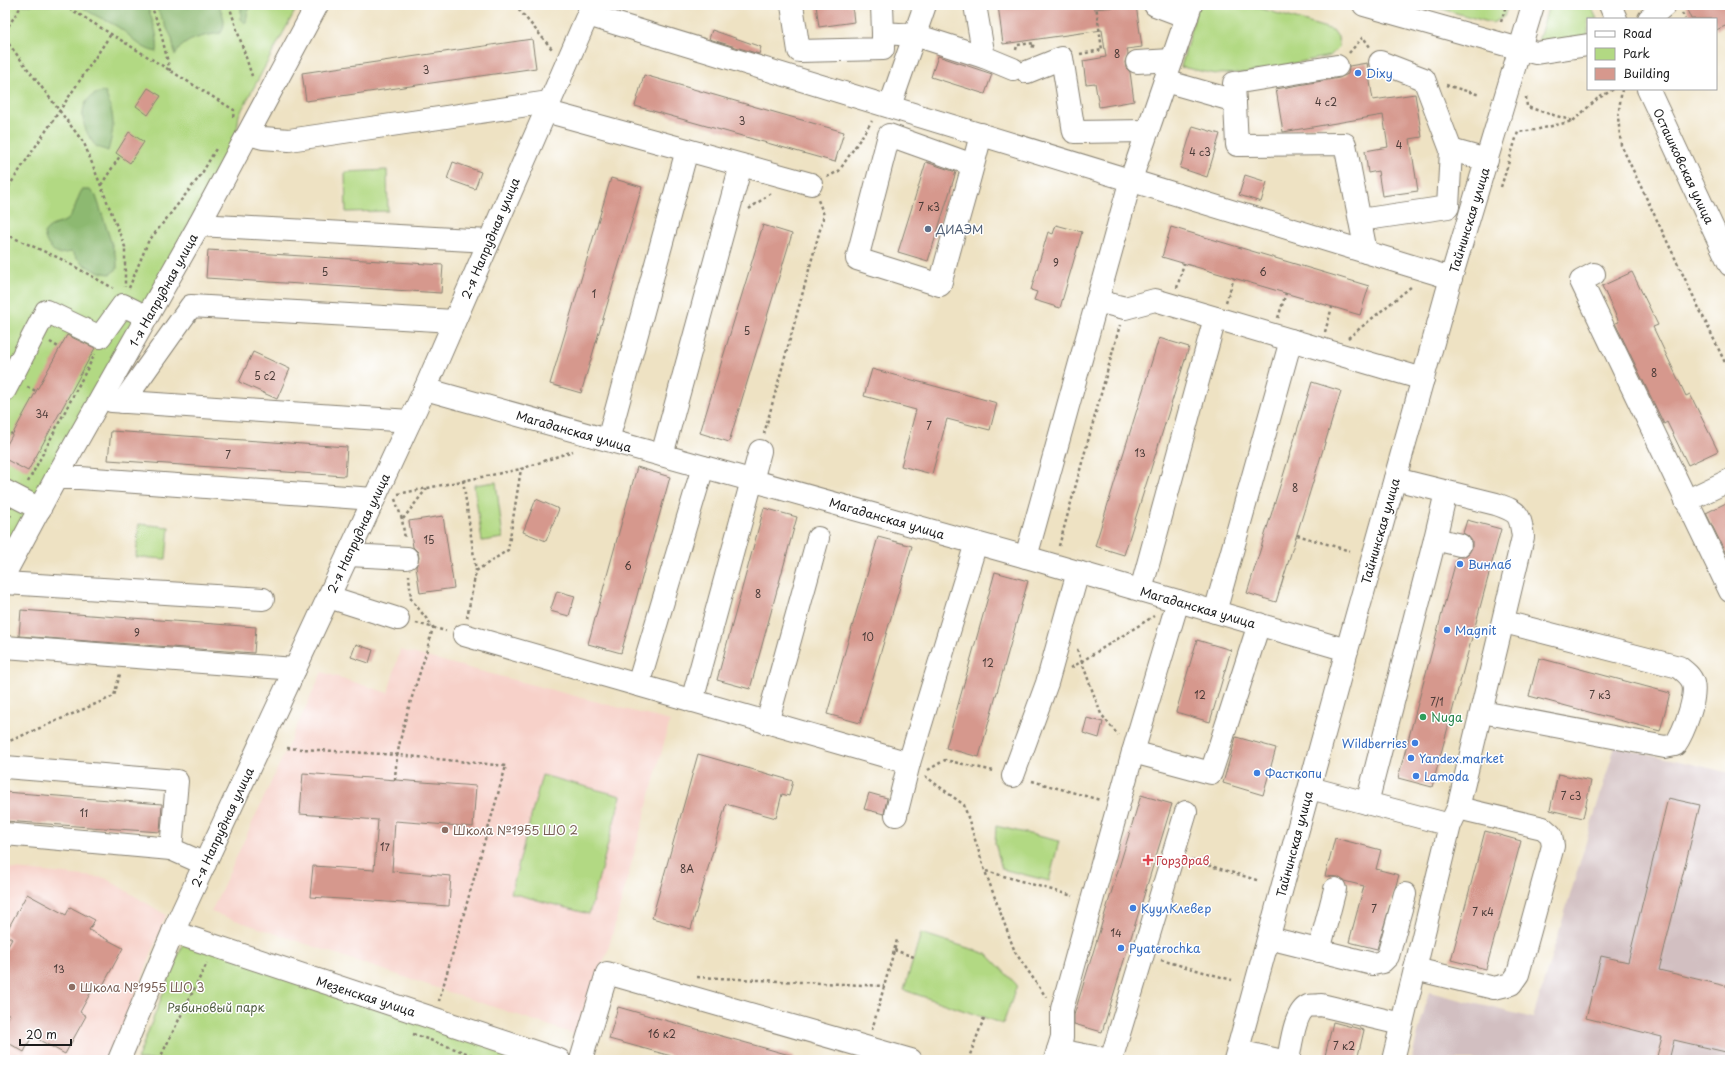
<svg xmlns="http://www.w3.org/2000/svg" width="1735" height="1065" font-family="'Playpen Sans',sans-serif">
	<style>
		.built { fill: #f7d1c9 }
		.industrial { fill: #d2bfc1 }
		.green { fill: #b2d983; stroke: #677a50 }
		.forest { fill: #8db971; stroke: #546a46 }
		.building { fill: #d6988d }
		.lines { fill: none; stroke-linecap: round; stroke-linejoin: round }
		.minor-casing { stroke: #857f70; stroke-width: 24 }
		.major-casing { stroke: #857f70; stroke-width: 24 }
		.path { stroke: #857f70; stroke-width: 2.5; stroke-dasharray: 3 3; stroke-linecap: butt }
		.minor { stroke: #fff; stroke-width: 22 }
		.major { stroke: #fff; stroke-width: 22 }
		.shop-dot { fill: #3f7fe0; stroke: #fff; stroke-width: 1.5 }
		.service-dot { fill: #5c6f8a; stroke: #fff; stroke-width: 1.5 }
		.leisure-dot { fill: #2e9e5b; stroke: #fff; stroke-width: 1.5 }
		.education-dot { fill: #8d6e63; stroke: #fff; stroke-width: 1.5 }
		.health-dot { fill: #e0444e; stroke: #fff; stroke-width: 1.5 }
		.labels { text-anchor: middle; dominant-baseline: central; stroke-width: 3; stroke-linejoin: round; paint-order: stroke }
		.number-label { font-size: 10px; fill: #4a3b38 }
		.shop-label { font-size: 12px; fill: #366cbe; stroke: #fff; text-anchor: start }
		.street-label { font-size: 12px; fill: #1c1c1c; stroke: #fff }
		.service-label { font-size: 12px; fill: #4e5e75; stroke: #fff; text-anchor: start }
		.leisure-label { font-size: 12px; fill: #27864d; stroke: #fff; text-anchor: start }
		.education-label { font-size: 12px; fill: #785e54; stroke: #fff; text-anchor: start }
		.health-label { font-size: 12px; fill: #be3a42; stroke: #fff; text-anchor: start }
		.park-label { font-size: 12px; fill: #505e40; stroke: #fff }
	</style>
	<rect width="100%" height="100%" fill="#fff"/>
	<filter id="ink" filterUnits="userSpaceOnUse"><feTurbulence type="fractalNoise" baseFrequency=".025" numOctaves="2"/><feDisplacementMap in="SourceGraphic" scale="8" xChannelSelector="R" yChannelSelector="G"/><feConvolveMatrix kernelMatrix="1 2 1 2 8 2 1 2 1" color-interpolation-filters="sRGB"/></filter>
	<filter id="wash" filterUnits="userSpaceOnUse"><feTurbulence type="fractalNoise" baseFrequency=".012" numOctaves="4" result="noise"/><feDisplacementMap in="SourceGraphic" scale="16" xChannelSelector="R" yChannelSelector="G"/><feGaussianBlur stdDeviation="0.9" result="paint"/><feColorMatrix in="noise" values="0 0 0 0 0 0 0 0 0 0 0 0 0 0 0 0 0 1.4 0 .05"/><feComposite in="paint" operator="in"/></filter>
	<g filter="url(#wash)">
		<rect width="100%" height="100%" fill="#eee2c3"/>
		<g class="built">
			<path d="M400 650 670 721 608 950 574 1034 211 912 322 672 388 693Z"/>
			<path d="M5 868 105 878 166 915 111 1060H5Z"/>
		</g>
		<path class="industrial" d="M1615 746 1730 773V1060H1411L1429 992 1533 1018Z"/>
		<g class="green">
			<path d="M5 5H300L296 9 239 115 236 137 5 563Z"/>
			<path d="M1198 5H1249L1333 30 1338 37 1339 47 1330 56 1246 73 1215 74 1181 67Z"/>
			<path d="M1427 5H1508L1504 17 1492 23Z"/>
			<path d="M1549 5H1590L1597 19H1588V39L1537 45Z"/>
			<path d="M387 170 388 211 346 212 345 172Z"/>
			<path d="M496 482 503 538 482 541 474 485Z"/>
			<path d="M139 524 169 527 166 559 136 557Z"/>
			<path d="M542 775 621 796 589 914 511 893Z"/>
			<path d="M996 826 1059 841 1049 881 1002 869 995 843Z"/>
			<path d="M921 933 987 954 1017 985 1003 1024 904 990Z"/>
			<path d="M184 940 546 1060H137Z"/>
		</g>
		<g class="forest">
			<path d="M80 5H147C152 20 159 35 157 52 139 49 132 36 118 27 105 19 91 15 80 5Z"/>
			<path d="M155 5H219C223 16 227 22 221 33 203 36 184 38 175 55L172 38Z"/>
			<path d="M241 5H252C247 9 247 17 246 24L241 19Z"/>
			<path d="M105 92C115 117 115 125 108 151 104 149 99 148 96 146 93 144 91 139 89 136 78 118 81 93 105 92Z"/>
			<path d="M82 190H90L96 196 99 205 117 260V269L110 274C93 272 82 265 72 252L58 254C49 248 46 243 44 233 51 223 56 226 65 221 75 215 76 199 82 190Z"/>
		</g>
		<g id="blocks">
			<g class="building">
				<path d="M816 5H852L854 22 819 27Z"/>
				<path d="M998 5H1093L1094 9 1136 5 1142 47 1127 49 1128 54 1125 62 1126 68 1130 72 1134 101 1099 107 1095 83 1086 84 1083 61 1106 57 1102 30 1003 44Z"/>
				<path d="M1685 5H1730V24L1716 30V19H1691Z"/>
				<path d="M712 30 761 47 759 54 709 39Z"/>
				<path d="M532 39 536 68 306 101 302 73Z"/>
				<path d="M938 56 992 74 985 94 931 77Z"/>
				<path d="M1367 63 1373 100 1415 94 1422 137 1410 139 1418 191 1382 196 1378 171 1368 173 1365 151 1388 147 1383 115 1283 132 1276 89 1339 78 1348 74 1349 66Z"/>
				<path d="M644 75 844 132 835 162 635 106Z"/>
				<path d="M148 88 161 96 148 115 136 106Z"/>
				<path d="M1193 126 1220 134 1207 177 1180 168Z"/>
				<path d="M129 132 144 142 130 163 116 153Z"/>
				<path d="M453 162 481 172 475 189 447 179Z"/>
				<path d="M926 162 956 172 928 261 898 252Z"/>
				<path d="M1245 175 1267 182 1261 202 1239 195Z"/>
				<path d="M611 178 642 187 581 393 550 384Z"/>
				<path d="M763 225 792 234 729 442 700 433Z"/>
				<path d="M1056 225 1082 232 1060 308 1034 300 1037 292 1031 290 1048 232 1053 234Z"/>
				<path d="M1171 227 1369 286 1360 315 1162 257Z"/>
				<path d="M208 250 443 265 441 293 206 278Z"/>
				<path d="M1632 272 1658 325 1653 327 1686 396 1690 394 1718 451 1688 465 1667 422 1664 424 1615 323 1619 322 1602 286Z"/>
				<path d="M67 335 95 348 28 471 5 459V448Z"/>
				<path d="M1159 338 1189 347 1124 555 1095 546Z"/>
				<path d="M253 352 290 369 277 399 239 382Z"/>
				<path d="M872 369 997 403 990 430 947 419 932 474 901 466 916 410 864 396Z"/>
				<path d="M1312 382 1341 391 1276 602 1247 593Z"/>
				<path d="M111 431 347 447 345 476 108 460Z"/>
				<path d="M637 467 670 477 621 653 588 644Z"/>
				<path d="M536 499 559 509 546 541 523 532Z"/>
				<path d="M1730 501V562L1706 513Z"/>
				<path d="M764 508 797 517 750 689 717 680Z"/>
				<path d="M443 516 454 588 420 593 416 567 419 558 418 552 413 547 409 521Z"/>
				<path d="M1467 520 1501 529 1432 787 1398 778 1457 557H1464L1469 553 1472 548V541L1468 536 1463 533Z"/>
				<path d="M878 537 912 546 860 723 827 714Z"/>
				<path d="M995 572 1028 581 979 757 946 748Z"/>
				<path d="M557 591 575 596 569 616 550 611Z"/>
				<path d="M21 610 256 627 254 653 19 636Z"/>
				<path d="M1197 640 1231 650 1210 722 1176 712Z"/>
				<path d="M356 644 373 650 369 663 351 657Z"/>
				<path d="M1539 658 1670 693 1660 731 1529 696Z"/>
				<path d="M1087 718 1103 722 1099 738 1083 733Z"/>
				<path d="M1236 737 1276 748 1263 795 1223 783Z"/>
				<path d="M698 754 793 781 789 796 782 794 776 818 726 804 691 929 652 918Z"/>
				<path d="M303 773 476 786 473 827 395 821 392 871 451 876 449 906 310 897 313 866 374 870 378 820 300 814Z"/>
				<path d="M1558 774 1591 781 1583 818 1550 810Z"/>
				<path d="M5 792 162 804 160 832 5 821Z"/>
				<path d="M869 793 887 798 884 814 864 809Z"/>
				<path d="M1141 795 1172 804 1102 1032 1074 1024V1015Z"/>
				<path d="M1668 798 1700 805 1659 970 1730 987V1053L1674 1040 1669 1060H1656L1662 1037 1586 1018 1601 956 1628 962Z"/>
				<path d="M1485 831 1521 841 1486 969 1451 960Z"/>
				<path d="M1335 838 1381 850 1376 869 1399 875 1377 949 1349 942 1364 886 1344 881 1338 877 1325 876Z"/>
				<path d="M27 894 66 915 70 907 95 920 89 930 123 948 102 987 96 983 80 1012 86 1016 65 1054 32 1036 24 1052 5 1041V1024L10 1015 5 1012V952L12 939 5 934Z"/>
				<path d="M618 1007 793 1056V1060H686L609 1039Z"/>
				<path d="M1333 1022 1364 1030 1357 1060H1324Z"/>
			</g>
		</g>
	</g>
	<g filter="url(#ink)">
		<use href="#blocks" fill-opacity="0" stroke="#857f70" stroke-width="1"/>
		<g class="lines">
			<defs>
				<g id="minor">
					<path d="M792 5 799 51 883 49V33"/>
					<path d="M882 5 883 33 915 35 984 57"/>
					<path d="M975 5 984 57 1013 69"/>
					<path d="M1155 5 1187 17"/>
					<path d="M1364 5 1520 49 1536 53 1588 45"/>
					<path d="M1610 5 1616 19"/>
					<path d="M588 15 1451 278"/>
					<path d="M1649 19 1665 5"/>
					<path d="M1137 62 1172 60"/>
					<path d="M1337 66 1234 83 1237 145 1345 144 1366 252"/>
					<path d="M1027 72 1062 58 1074 132 1148 131"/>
					<path d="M1165 81 1235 101"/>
					<path d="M1648 89 1730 265"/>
					<path d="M890 106 925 5"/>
					<path d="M545 111 811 184"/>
					<path d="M249 134 263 138 289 140 549 102"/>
					<path d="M1451 150 1487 160"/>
					<path d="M973 165 889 135 857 259 940 285C953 234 969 184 981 134"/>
					<path d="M1360 220 1448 207 1451 150 1424 79 1380 62"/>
					<path d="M199 225 489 241"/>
					<path d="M1594 274 1581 281 1730 591"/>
					<path d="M1097 301 1125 308 1155 300 1423 379"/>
					<path d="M425 389 1026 557 1347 650"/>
					<path d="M5 390 46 311 100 337 123 305 147 317"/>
					<path d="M112 401 410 421"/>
					<path d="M123 402 191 306 454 321"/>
					<path d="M608 440 687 150"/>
					<path d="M662 455 741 165"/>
					<path d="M56 478H80L374 499"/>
					<path d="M5 491 40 509"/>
					<path d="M1686 501 1730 480"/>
					<path d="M1435 539 1460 545"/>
					<path d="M348 555 407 558"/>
					<path d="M1026 557 1131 179 1191 5"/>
					<path d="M5 573 56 478 199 225 317 5"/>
					<path d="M5 583 263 599"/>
					<path d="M1141 590 1215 318"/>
					<path d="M329 597 398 619"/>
					<path d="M1178 601 1133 752 1211 773 1259 624"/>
					<path d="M1215 612 1291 340"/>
					<path d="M464 635 638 685 703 467"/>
					<path d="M5 647 295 669"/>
					<path d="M638 685 909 763"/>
					<path d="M692 701 760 451"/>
					<path d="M1482 712 1665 747 1675 745C1684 732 1697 698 1693 683 1691 676 1684 671 1679 667L1504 622"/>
					<path d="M767 723 818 538"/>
					<path d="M5 767 177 781 171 849"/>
					<path d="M1013 776 1047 683 1078 572"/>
					<path d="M1310 788 1450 825"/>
					<path d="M1367 803 1435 539 1446 492"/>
					<path d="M896 815 909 763 976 543"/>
					<path d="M5 834 171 849 205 864"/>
					<path d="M173 932 559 1060"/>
					<path d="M1269 938 1373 964 1382 962 1388 956 1405 894"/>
					<path d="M1319 951 1335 889"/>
					<path d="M1415 969 1494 988 1511 984 1518 974 1553 846 1551 835 1543 828 1458 808"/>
					<path d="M1058 1050 1110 1060"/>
					<path d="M1238 1051 1278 1060"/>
					<path d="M119 1060 173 932 425 389 592 5"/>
					<path d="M581 1060 607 973 911 1060"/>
					<path d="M1055 1060 1062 1037V1009L1133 752"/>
					<path d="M1111 1060 1186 812"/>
					<path d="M1288 1060C1291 1047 1294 1012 1308 1006 1311 1005 1317 1006 1321 1005L1401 1024"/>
					<path d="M1393 1060 1450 825 1458 808 1523 537C1520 514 1519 512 1496 504L1395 479"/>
				</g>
				<path id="major" d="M1235 1060 1347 650 1451 278 1533 5"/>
			</defs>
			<use href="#minor" class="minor-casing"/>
			<use href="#major" class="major-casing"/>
			<g class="path">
				<path d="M64 5 234 110 233 118"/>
				<path d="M151 5 160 29 170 71"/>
				<path d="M229 5 252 76"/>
				<path d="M515 5 552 49"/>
				<path d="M1682 13 1685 19"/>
				<path d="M1501 22 1506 5"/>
				<path d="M5 31 22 5"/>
				<path d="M5 39 84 143 125 247V287"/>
				<path d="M1016 50 1017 45 1034 43 1032 49"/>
				<path d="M1349 53 1363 37 1370 47"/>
				<path d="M1080 54 1102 50 1096 5"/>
				<path d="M1446 85 1480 95"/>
				<path d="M1622 89 1618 117 1621 145 1730 373"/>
				<path d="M1526 97 1527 107 1573 121"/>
				<path d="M827 177 839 171 872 121"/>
				<path d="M101 185 120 156"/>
				<path d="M1501 187 1518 132 1535 130 1573 121 1597 99 1614 89"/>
				<path d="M5 192 111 34"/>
				<path d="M749 209 771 193"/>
				<path d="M5 234 59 258 113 288"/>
				<path d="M129 288 148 242 201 175 217 147"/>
				<path d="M1177 288 1184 263"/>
				<path d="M1226 302 1234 278"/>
				<path d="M1278 318 1286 293"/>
				<path d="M1325 332 1332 307"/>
				<path d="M1348 338 1412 286"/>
				<path d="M50 342 60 348"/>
				<path d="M27 387 36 391"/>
				<path d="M5 430 12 434"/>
				<path d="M764 434 824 215 818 200"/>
				<path d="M463 480 476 571"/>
				<path d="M28 482 95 354"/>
				<path d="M398 494 521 469"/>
				<path d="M395 499 402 519 405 539"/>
				<path d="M403 519 427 488"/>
				<path d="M5 527 11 515"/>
				<path d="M1297 535 1350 551"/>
				<path d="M1059 546 1120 325"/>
				<path d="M467 618 476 571 508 550 521 469 573 451"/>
				<path d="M416 623 446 631"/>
				<path d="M1077 649 1101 714 1118 735"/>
				<path d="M1071 668 1154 616"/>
				<path d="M5 743 114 696 120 674"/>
				<path d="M287 748 398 755 506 766 439 1001"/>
				<path d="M928 770 945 760 994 771"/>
				<path d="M925 776 964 805 985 871 1015 952 1046 997"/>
				<path d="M395 780C397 727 421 678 433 627L411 599 409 575"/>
				<path d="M1032 781 1100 800"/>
				<path d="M1191 860 1260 881"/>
				<path d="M986 871 1073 896"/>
				<path d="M5 910V909"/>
				<path d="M894 950 914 957"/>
				<path d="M1161 960 1232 980"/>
				<path d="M697 977 884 986"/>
				<path d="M872 1030 897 940"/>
				<path d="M413 1034 486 1060"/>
				<path d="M159 1060 207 963"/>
				<path d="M968 1060 984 1018"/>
			</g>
			<use href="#minor" class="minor"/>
			<use href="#major" class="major"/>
		</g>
	</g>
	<g class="shop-dot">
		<circle cx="1358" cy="73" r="4"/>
		<circle cx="1460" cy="564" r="4"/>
		<circle cx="1447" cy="630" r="4"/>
		<circle cx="1415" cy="743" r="4"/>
		<circle cx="1411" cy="758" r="4"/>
		<circle cx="1257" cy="773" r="4"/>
		<circle cx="1416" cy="776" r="4"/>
		<circle cx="1133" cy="908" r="4"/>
		<circle cx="1121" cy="948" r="4"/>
	</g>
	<circle class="service-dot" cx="928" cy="229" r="4"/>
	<circle class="leisure-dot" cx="1423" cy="717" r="4"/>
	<g class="education-dot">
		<circle cx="445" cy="830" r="4"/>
		<circle cx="72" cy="987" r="4"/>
	</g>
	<path class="health-dot" d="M1146 854h4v4h4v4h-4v4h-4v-4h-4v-4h4z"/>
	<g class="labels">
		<g class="number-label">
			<text x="1117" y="53">8</text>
			<text x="426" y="69">3</text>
			<text x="1326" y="101">4 с2</text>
			<text x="742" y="120">3</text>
			<text x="1399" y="144">4</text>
			<text x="1200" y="151">4 с3</text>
			<text x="929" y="206">7 к3</text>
			<text x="1056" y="262">9</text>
			<text x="325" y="271">5</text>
			<text x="1263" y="271">6</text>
			<text x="594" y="293">1</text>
			<text x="747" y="330">5</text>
			<text x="1654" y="372">8</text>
			<text x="265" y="375">5 с2</text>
			<text x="42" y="413">34</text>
			<text x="929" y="425">7</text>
			<text x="1140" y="452">13</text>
			<text x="228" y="454">7</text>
			<text x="1295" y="487">8</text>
			<text x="429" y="539">15</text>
			<text x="628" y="565">6</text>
			<text x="758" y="593">8</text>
			<text x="137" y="632">9</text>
			<text x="868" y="636">10</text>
			<text x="988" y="662">12</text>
			<text x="1200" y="694">12</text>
			<text x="1600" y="694">7 к3</text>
			<text x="1437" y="701">7/1</text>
			<text x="1571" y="795">7 с3</text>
			<text x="84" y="812">11</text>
			<text x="385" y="846">17</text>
			<text x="687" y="868">8А</text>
			<text x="1374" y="908">7</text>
			<text x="1483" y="911">7 к4</text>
			<text x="1116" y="932">14</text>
			<text x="59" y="968">13</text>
			<text x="662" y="1033">16 к2</text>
			<text x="1344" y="1045">7 к2</text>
		</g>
		<g class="shop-label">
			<text x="1366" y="73">Dixy</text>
			<text x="1468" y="564">Винлаб</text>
			<text x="1455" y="630">Magnit</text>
			<text x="1407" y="743" text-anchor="end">Wildberries</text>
			<text x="1419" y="758">Yandex.market</text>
			<text x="1265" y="773">Фасткопи</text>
			<text x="1424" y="776">Lamoda</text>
			<text x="1141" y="908">КуулКлевер</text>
			<text x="1129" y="948">Pyaterochka</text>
		</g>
		<g class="street-label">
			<text transform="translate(1684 166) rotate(65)">Осташковская улица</text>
			<text transform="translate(1469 220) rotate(-73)">Тайнинская улица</text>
			<text transform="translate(490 238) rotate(-67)">2-я Напрудная улица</text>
			<text transform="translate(163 290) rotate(-61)">1-я Напрудная улица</text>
			<text transform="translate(574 431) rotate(16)">Магаданская улица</text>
			<text transform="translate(887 518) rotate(16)">Магаданская улица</text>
			<text transform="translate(1380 531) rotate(-74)">Тайнинская улица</text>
			<text transform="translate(358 533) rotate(-65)">2-я Напрудная улица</text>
			<text transform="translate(1198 607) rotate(16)">Магаданская улица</text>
			<text transform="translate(222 827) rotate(-65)">2-я Напрудная улица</text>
			<text transform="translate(1294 844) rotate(-75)">Тайнинская улица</text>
			<text transform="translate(366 996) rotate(18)">Мезенская улица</text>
		</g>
		<g class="service-label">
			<text x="936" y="229">ДИАЭМ</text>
		</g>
		<g class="leisure-label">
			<text x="1431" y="717">Nuga</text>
		</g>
		<g class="education-label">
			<text x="453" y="830">Школа №1955 ШО 2</text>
			<text x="80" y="987">Школа №1955 ШО 3</text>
		</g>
		<g class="health-label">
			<text x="1156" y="860">Горздрав</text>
		</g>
		<g class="park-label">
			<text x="216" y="1007">Рябиновый парк</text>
		</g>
	</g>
	<rect width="1735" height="1065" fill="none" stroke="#fff" stroke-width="20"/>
	<rect x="1587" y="18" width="130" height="72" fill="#ffffff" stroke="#a4a4a4"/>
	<rect x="1595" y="31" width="20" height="6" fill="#ffffff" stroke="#a4a4a4"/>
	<text x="1623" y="38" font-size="12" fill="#1c1c1c">Road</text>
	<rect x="1595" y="48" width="20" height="12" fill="#b2d983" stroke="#a4a4a4"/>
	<text x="1623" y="58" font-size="12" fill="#1c1c1c">Park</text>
	<rect x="1595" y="68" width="20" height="12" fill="#d6988d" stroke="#a4a4a4"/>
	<text x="1623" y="78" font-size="12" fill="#1c1c1c">Building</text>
	<path d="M20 1039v6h51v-6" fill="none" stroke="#1c1c1c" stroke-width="2"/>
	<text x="26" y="1039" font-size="12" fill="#1c1c1c" stroke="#ffffff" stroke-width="3" paint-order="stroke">20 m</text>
</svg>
